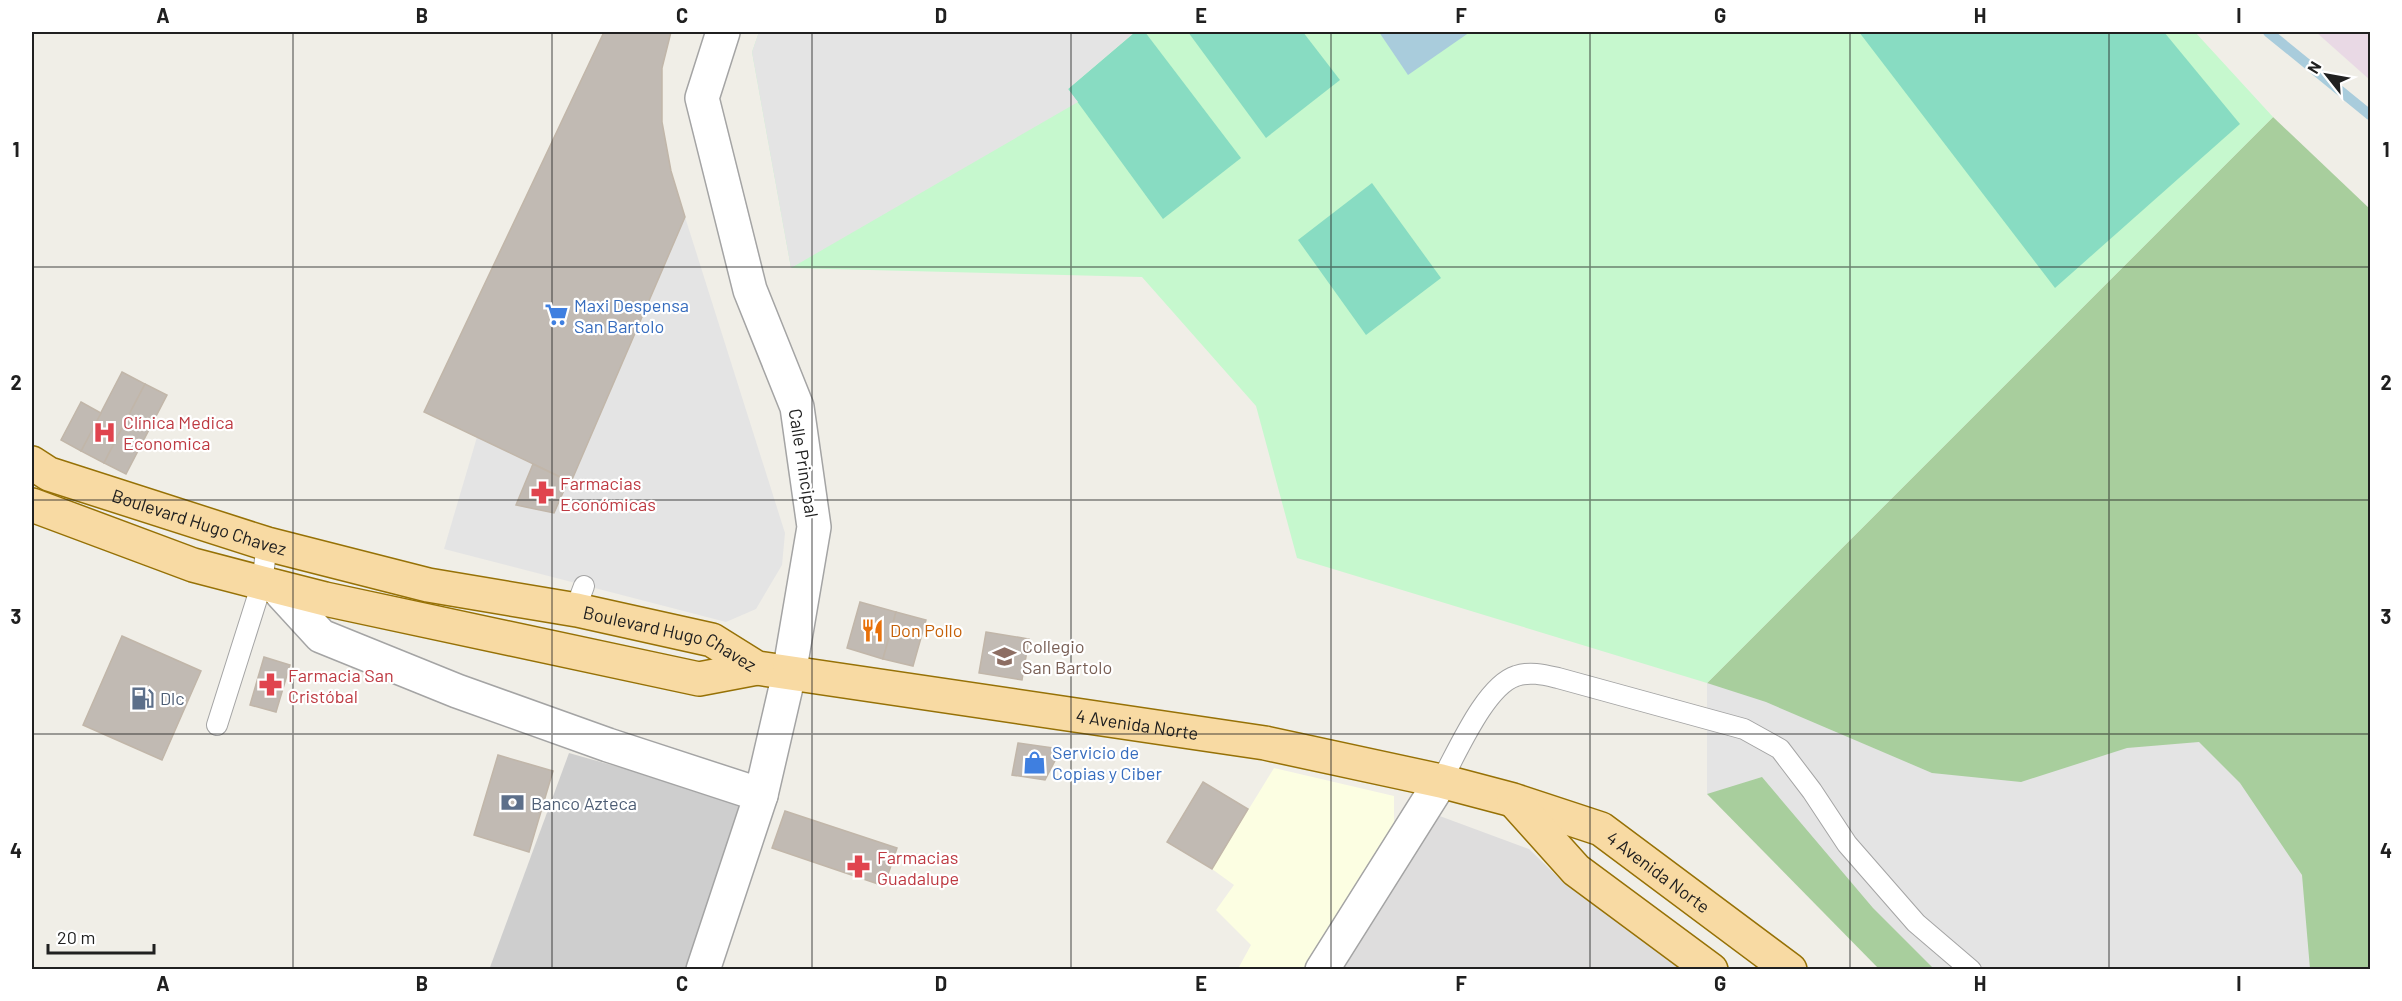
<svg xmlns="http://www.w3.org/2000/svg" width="2402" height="1001" font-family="Barlow,sans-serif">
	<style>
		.residential { fill: #dedddd }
		.industrial { fill: #e9d9e5 }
		.education { fill: #fcfee2 }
		.religious { fill: #cecece }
		.forest { fill: #a8ce9d }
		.park { fill: #c6f8ce }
		.pitch { fill: #88dcc2 }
		.parking { fill: #e4e4e4 }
		.water { fill: #a9ccdc }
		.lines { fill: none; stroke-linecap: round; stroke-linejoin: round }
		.stream { stroke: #a9ccdc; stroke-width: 10 }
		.building { fill: #c1bab3; stroke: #c1b6a9; stroke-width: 1.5 }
		.lane-casing { stroke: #a4a4a4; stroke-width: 22 }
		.street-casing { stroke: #a4a4a4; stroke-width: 36 }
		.primary-casing { stroke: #967106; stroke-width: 36 }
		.lane { stroke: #fff; stroke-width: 20 }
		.street { stroke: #fff; stroke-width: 33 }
		.primary { stroke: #f8daa3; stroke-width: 33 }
		.grid { fill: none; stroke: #202020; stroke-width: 1.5; stroke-opacity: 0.55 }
		.labels { text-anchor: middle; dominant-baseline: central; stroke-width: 4.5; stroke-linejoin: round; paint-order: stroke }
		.shop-label { font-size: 18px; fill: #366cbe; stroke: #fff; text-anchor: start }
		.health-label { font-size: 18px; fill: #be3a42; stroke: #fff; text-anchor: start }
		.street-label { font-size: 18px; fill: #202020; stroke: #fff }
		.food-label { font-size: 18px; fill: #c56008; stroke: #fff; text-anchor: start }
		.education-label { font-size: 18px; fill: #785e54; stroke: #fff; text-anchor: start }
		.service-label { font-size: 18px; fill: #4e5e75; stroke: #fff; text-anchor: start }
		.neatline { fill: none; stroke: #202020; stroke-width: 2 }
		.grid-label { font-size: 20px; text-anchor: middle; font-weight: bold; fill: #202020 }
	</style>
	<rect width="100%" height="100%" fill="#f0eee7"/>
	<path class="residential" d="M1437 815 1529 849 1564 883 1683 969 1338 970Z"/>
	<path class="industrial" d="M2316 32H2370V80Z"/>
	<path class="education" d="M1274 768 1394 796V831L1308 969 1243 970 1239 967 1251 945 1216 910 1234 885 1212 869Z"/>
	<path class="religious" d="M569 753 742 802 688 969 489 970Z"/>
	<path class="forest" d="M2273 117 2370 209V969H1879L1707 794V683Z"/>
	<path class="park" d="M759 32H2195L2273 117 1707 683 1297 558 1256 406 1142 277 791 268 752 52Z"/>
	<g class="pitch">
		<path d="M1135 32H1145L1241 158 1163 219 1068 89Z"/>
		<path d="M1188 32H1303L1340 80 1266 138Z"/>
		<path d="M1859 32H2164L2240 124 2055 288Z"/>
		<path d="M1372 183 1441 278 1366 335 1298 240Z"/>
	</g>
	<g class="parking">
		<path d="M759 32H1135L1068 89 1078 102 791 268 752 52Z"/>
		<path d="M685 217 785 533 782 565 756 609 726 622 444 549 477 437 571 482Z"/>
		<path d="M1707 683 1766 702 1932 773 2021 782 2127 748 2199 742 2240 783 2302 875 2310 969H1934L1873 908 1762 777 1707 794Z"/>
	</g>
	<path class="water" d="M1379 32H1470L1408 75Z"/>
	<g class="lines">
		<path class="stream" d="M2268 32 2370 115"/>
	</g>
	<g class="building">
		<path d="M604 32H671L662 68V122L671 171 685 217 571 482 424 412Z"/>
		<path d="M122 372 145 384 104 463 81 451Z"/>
		<path d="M145 384 167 395 126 474 104 463Z"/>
		<path d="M81 402 101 413 81 451 61 440Z"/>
		<path d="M533 464 568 481 554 513 516 505Z"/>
		<path d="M860 602 896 612 883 659 847 648Z"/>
		<path d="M896 612 926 620 913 666 883 659Z"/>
		<path d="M986 632 1029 639 1022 680 979 673Z"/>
		<path d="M122 636 201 671 162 760 83 725Z"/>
		<path d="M264 657 290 665 276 712 250 705Z"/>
		<path d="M1018 743 1061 749 1045 780 1012 775Z"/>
		<path d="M498 755 553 771 529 852 474 835Z"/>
		<path d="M1203 782 1248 809 1212 869 1167 842Z"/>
		<path d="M785 811 897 848 884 886 772 848Z"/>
	</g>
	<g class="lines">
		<defs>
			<g id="lane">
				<path d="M575 610 584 586"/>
				<path d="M217 725 262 583 267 544"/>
				<path d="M1441 781C1457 753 1485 686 1516 676 1530 671 1545 675 1558 678L1744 729 1780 749 1812 791 1847 844 1916 923 1971 970"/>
			</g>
			<g id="street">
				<path d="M276 587 321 636 457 691 608 745 761 795"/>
				<path d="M703 970 761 795 789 674 814 527 797 407 750 290 702 98 723 32"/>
				<path d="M1322 970 1441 781"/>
			</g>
			<g id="primary">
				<path id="s1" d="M32 463 49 474 267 544 428 585 577 610 712 640 757 668 1265 743 1441 781 1513 800 1601 829 1790 970"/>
				<path d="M32 505 193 565 262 583 325 599 699 679 757 668"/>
				<path d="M1514 801 1576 870 1711 970"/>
			</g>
		</defs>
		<use href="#lane" class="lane-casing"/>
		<use href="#street" class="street-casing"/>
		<use href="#primary" class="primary-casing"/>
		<use href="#lane" class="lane"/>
		<use href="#street" class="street"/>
		<use href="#primary" class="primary"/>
	</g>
	<path class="grid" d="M293 32V970M552 32V970M812 32V970M1071 32V970M1331 32V970M1590 32V970M1850 32V970M2109 32V970M32 267H2370M32 500H2370M32 734H2370"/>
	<defs>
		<symbol id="supermarket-bare" viewBox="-9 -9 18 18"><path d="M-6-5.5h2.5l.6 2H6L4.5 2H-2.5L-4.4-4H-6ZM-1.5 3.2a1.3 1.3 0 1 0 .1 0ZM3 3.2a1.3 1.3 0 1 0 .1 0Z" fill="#3f7fe0" stroke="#fff" stroke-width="2.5" paint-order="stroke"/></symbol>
		<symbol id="hospital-bare" viewBox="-9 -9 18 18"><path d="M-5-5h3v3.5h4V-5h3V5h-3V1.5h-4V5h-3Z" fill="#e0444e" stroke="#fff" stroke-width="2.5" paint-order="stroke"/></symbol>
		<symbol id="pharmacy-bare" viewBox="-9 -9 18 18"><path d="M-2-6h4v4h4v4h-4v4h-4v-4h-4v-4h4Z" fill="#e0444e" stroke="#fff" stroke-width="2.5" paint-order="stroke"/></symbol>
		<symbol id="restaurant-bare" viewBox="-9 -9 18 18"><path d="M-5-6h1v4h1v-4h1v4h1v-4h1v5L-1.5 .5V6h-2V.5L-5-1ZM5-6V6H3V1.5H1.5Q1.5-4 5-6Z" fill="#e8710a" stroke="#fff" stroke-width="2.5" paint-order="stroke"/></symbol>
		<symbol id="school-bare" viewBox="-9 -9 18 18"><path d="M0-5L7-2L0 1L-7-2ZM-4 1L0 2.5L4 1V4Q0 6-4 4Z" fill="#8d6e63" stroke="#fff" stroke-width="2.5" paint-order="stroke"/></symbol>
		<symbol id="fuel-bare" viewBox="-9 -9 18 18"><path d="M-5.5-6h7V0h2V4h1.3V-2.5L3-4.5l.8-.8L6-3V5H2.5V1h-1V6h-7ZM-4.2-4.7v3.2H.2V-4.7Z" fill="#5c6f8a" stroke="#fff" stroke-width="2.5" paint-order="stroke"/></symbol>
		<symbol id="shop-bare" viewBox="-9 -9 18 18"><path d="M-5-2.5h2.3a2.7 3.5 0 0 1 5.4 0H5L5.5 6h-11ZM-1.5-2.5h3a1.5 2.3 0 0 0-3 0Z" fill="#3f7fe0" stroke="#fff" stroke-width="2.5" paint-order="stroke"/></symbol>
		<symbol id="bank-bare" viewBox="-9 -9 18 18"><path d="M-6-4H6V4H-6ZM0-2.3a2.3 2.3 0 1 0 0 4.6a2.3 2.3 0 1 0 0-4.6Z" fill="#5c6f8a" stroke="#fff" stroke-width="2.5" paint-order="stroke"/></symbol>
	</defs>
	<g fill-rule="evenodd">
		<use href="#supermarket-bare" x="540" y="298" width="33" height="33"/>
		<use href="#hospital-bare" x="88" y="416" width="33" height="33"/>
		<use href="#pharmacy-bare" x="526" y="476" width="33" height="33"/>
		<use href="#restaurant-bare" x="856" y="614" width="33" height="33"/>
		<use href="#school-bare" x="988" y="640" width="33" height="33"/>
		<use href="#pharmacy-bare" x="254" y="668" width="33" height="33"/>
		<use href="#fuel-bare" x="126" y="682" width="33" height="33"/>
		<use href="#shop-bare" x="1018" y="746" width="33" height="33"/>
		<use href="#bank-bare" x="496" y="786" width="33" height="33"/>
		<use href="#pharmacy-bare" x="842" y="850" width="33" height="33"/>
	</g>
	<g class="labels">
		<g class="shop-label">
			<text x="574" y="305">Maxi Despensa<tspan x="574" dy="21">San Bartolo</tspan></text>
			<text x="1052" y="752">Servicio de<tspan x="1052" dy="21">Copias y Ciber</tspan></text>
		</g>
		<g class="health-label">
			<text x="123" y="422">Clínica Medica<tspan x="123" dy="21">Economica</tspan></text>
			<text x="560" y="483">Farmacias<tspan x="560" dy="21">Económicas</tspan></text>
			<text x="288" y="675">Farmacia San<tspan x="288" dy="21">Cristóbal</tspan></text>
			<text x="877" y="857">Farmacias<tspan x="877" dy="21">Guadalupe</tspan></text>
		</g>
		<g class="street-label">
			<text transform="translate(804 463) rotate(81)">Calle Principal</text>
			<text stroke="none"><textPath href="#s1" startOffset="178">Boulevard Hugo Chavez</textPath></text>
			<text stroke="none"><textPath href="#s1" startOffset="664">Boulevard Hugo Chavez</textPath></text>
			<text stroke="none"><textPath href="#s1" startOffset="1142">4 Avenida Norte</textPath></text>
			<text stroke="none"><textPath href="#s1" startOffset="1690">4 Avenida Norte</textPath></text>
		</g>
		<g class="food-label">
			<text x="890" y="630">Don Pollo</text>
		</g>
		<g class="education-label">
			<text x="1022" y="646">Collegio<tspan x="1022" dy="21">San Bartolo</tspan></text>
		</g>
		<g class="service-label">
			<text x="160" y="698">Dlc</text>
			<text x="531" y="803">Banco Azteca</text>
		</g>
	</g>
	<rect width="2402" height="1001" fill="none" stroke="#ffffff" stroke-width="66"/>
	<g transform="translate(2327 75) rotate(301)" stroke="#ffffff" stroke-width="4.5" paint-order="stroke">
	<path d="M0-4.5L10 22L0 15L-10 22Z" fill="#202020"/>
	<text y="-9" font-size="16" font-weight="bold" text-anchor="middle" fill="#202020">N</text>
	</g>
	<path d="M48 944v9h106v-9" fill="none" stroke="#202020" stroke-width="3"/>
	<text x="57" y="944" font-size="18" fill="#202020" stroke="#ffffff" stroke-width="4.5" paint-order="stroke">20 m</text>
	<rect x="33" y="33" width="2336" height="935" class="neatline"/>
	<g class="grid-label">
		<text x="163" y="23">A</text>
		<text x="422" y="23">B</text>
		<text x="682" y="23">C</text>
		<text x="941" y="23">D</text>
		<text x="1201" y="23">E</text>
		<text x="1461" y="23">F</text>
		<text x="1720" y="23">G</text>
		<text x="1980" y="23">H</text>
		<text x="2239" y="23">I</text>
		<text x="16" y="157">1</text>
		<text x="2386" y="157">1</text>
		<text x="16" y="390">2</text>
		<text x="2386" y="390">2</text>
		<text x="16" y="624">3</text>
		<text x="2386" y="624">3</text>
		<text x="16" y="858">4</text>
		<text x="2386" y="858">4</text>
		<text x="163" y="991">A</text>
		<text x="422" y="991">B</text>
		<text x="682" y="991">C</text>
		<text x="941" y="991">D</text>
		<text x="1201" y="991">E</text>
		<text x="1461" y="991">F</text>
		<text x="1720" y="991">G</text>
		<text x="1980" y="991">H</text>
		<text x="2239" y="991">I</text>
	</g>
</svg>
